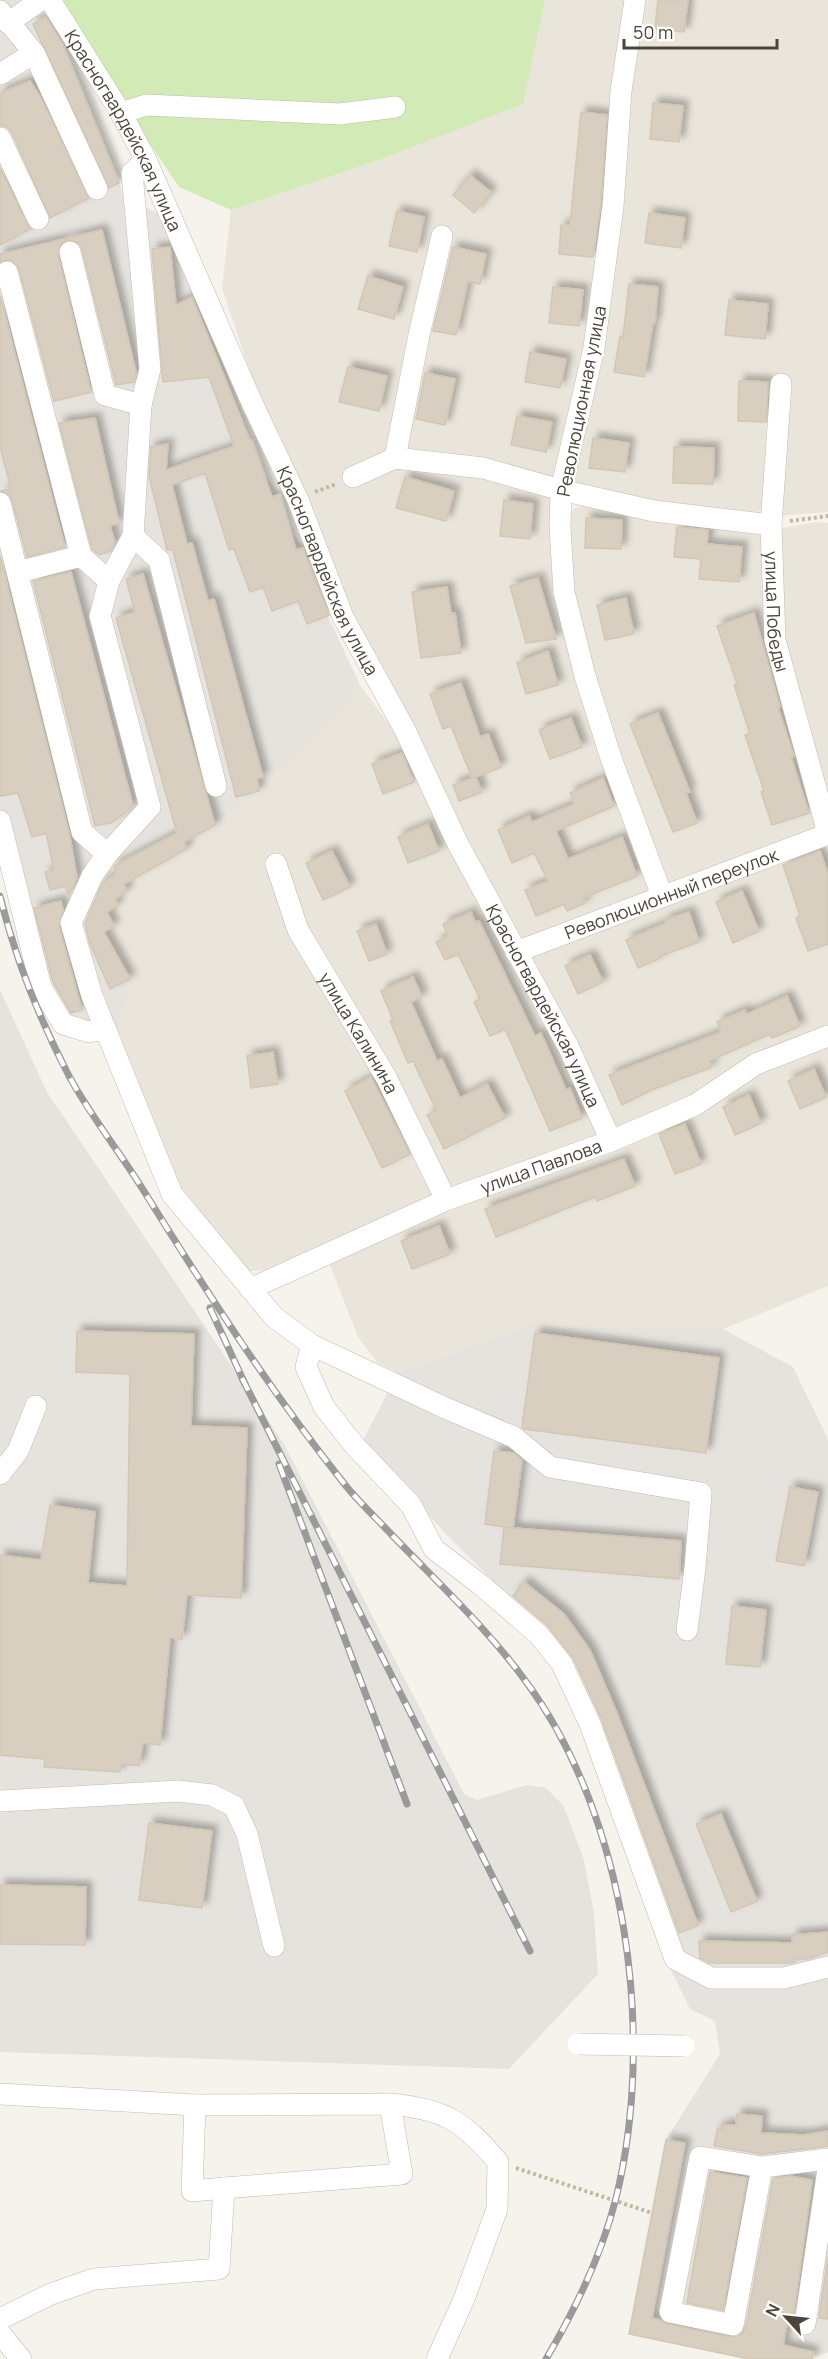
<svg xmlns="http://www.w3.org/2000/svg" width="828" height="2359" font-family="Manrope,sans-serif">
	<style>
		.residential { fill: #eae5da }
		.industrial { fill: #e6e2dd }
		.green { fill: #d2eab5 }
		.building { fill: #d8cfc1; stroke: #d3c7b4; stroke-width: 1.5; filter: url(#shadow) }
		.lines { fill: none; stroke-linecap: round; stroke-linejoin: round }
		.minor-casing { stroke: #c2bbae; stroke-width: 22 }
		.path { stroke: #c4b79f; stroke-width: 4; stroke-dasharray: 3 3; stroke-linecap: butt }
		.minor { stroke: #fff; stroke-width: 21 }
		.rail-casing { stroke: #9a9a9a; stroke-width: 7 }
		.rail { stroke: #fff; stroke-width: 4.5; stroke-dasharray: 14; stroke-linecap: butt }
		.minor-bridge-casing { stroke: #c2bbae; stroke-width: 22; stroke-linecap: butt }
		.minor-bridge { stroke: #fff; stroke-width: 21 }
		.labels { text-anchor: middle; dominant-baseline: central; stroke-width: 4.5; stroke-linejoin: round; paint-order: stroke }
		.street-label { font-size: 18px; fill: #4b4439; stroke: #fff }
	</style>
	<defs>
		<filter id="shadow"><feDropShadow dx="5.5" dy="-5.5" stdDeviation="3" flood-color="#0004"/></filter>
	</defs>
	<rect width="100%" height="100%" fill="#f6f3ec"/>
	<g class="residential">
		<path d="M545 0H828V512L763 517 655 505 410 450 404 443 437 235 385 455 390 468 482 474 552 495 553 527 651 892 522 943 351 614 260 402 222 288 231 210 382 159 522 104Z"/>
		<path d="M587 504 765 531 820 828 665 887 615 757 569 591 566 529 573 509Z"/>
		<path d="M815 522 828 523V811L780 638 778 529Z"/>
		<path d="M361 687 396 733 563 1050 601 1137 272 1270 247 1271 178 1193 119 1033 130 979 104 932 107 912 124 884 187 850 184 842 215 825 259 791Z"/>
		<path d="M824 843 828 855V1029L693 1100 616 1131 528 957Z"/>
		<path d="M828 1043V1286L723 1329 527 1326 398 1373 377 1362 358 1337 328 1260 757 1069Z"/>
	</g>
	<g class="industrial">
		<path d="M0 0H39L51 15 124 196 159 214 199 299 265 476 280 494 291 532 304 547 324 599 327 614 361 687 259 791 215 825 184 842 187 849 124 884 127 891 115 899 118 905 107 912 114 926 104 932 130 979 119 1033 87 1043 60 1027 0 844Z"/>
		<path d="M0 990 47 1092 284 1444 464 1794 477 1800 527 1785 546 1788 563 1805 584 1860 594 1913 598 1974 509 2069 0 2052Z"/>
		<path d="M527 1326 723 1329 793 1367 828 1439V2352L812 2359H749L629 2334 666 2140 720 2054 715 2021 690 2009 658 1944 582 1729 556 1669 511 1599 448 1536 362 1442 398 1373Z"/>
	</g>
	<path class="green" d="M53 0H545L523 104 382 159 231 210 179 187Z"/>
	<g class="building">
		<path d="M658 0H688L684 32 655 29Z"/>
		<path d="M46 17 63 45 119 183 109 188 33 24Z"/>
		<path d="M30 81 40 96 89 198 50 218 12 133 7 127 0 125V93Z"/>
		<path d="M653 103 683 106 679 142 650 139Z"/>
		<path d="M581 112 607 115 601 202 593 257 559 254 561 225H570Z"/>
		<path d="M0 168 30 229 0 245Z"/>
		<path d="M470 175 491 192 474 213 453 195Z"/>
		<path d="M397 211 424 217 417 252 389 246Z"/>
		<path d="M649 213 685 218 681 248 645 243Z"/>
		<path d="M102 230 136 372 134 382 116 385 82 249 79 243 68 240 61 243 58 255 91 392 54 401 19 269 11 260 0 262V254Z"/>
		<path d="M170 247 176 305 192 297 250 440H252L272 497 280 494 296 550 303 548 329 615 307 624 298 601 272 611 263 587 250 592 234 549 229 550 205 473 172 485 187 544 192 543 208 601 214 599 263 777 257 779 259 791 236 797 173 550H167L149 476 151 447 168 444 166 470 234 446 209 377 163 382 152 249Z"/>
		<path d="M453 247 486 254 480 284 468 281 456 335 433 331Z"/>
		<path d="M368 276 403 287 394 319 358 309Z"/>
		<path d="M629 284 658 287 655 323H653L644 377 614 372 620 337H623Z"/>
		<path d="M553 287 583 290 579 326 549 323Z"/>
		<path d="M0 296 65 547 27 557 12 500 9 494 0 491 11 489 0 447Z"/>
		<path d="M729 300 768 304 765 339 725 335Z"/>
		<path d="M530 352 566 359 560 388 525 382Z"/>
		<path d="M348 367 387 376 379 411 339 402Z"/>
		<path d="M425 373 455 379 445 425 416 419Z"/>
		<path d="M739 381 768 382 766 422 738 421Z"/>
		<path d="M517 416 552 422 546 452 511 445Z"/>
		<path d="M95 418 119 523 110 526 115 542 111 551 99 555 92 549 59 423Z"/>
		<path d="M593 438 629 443 625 472 589 468Z"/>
		<path d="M674 447 714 448 713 484 673 483Z"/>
		<path d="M405 477 454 491 446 521 396 508Z"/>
		<path d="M504 500 533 504 530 539 500 536Z"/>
		<path d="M586 518 622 520 621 549 585 548Z"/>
		<path d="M677 527 708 530 707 544 742 547 739 582 699 579 701 559 674 557Z"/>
		<path d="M0 556 70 837 77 878 69 896 65 886 50 890 45 872 54 870 46 833 32 837 18 793 0 796Z"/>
		<path d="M71 572 133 806 111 823 95 826 33 581Z"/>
		<path d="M143 574 215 825 184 842 187 849 124 884 127 891 115 899 118 905 107 912 114 926 104 932 130 979 110 989 90 944 85 924 103 882 116 874 114 866 177 833 116 618 135 612 126 579Z"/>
		<path d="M538 578 556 639 526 643 510 586Z"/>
		<path d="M447 587 451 614 455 613 461 653 421 658 412 592Z"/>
		<path d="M626 598 634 634 605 640 597 605Z"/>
		<path d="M754 613 780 707 778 708 794 756 791 757 809 813 772 825 761 792 764 791 745 735 750 734 734 685 737 684 717 626Z"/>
		<path d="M548 651 558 685 526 694 517 663Z"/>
		<path d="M461 683 480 737 488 734 501 767 476 777 482 792 459 801 453 785 472 778 451 726 443 729 430 694Z"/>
		<path d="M658 713 690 792 686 793 697 823 673 832 630 724Z"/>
		<path d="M571 718 582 747 550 759 539 730Z"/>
		<path d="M402 753 414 782 383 794 372 764Z"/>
		<path d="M603 778 614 806 556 831 568 859 622 837 637 876 583 898 585 903 567 911 564 904 536 916 525 890 548 881 534 853 512 863 498 830 529 816 532 822 574 804 570 793Z"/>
		<path d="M428 824 439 851 408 863 398 837Z"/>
		<path d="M332 851 350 887 323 900 306 863Z"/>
		<path d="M820 851 828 874V944L808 951 796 918 800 916 783 865Z"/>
		<path d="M742 891 759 931 733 943 716 902Z"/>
		<path d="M61 901 63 910 59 927 82 1010 71 1013 53 982 34 908Z"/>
		<path d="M471 912 475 922 479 921 535 1036 541 1033 566 1090 570 1088 582 1118 550 1131 505 1029 490 1036 474 1002 480 999 458 954 445 960 436 942 448 936 443 924Z"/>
		<path d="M689 912 699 942 660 956 661 958 638 968 626 940 666 923 665 920Z"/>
		<path d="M376 924 387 954 369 961 357 931Z"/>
		<path d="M590 955 603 982 578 994 565 966Z"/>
		<path d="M413 977 422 997 411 1002 437 1061 442 1059 460 1098 487 1084 505 1118 444 1149 427 1115 436 1110 413 1061 408 1063 390 1021 393 1020 381 991Z"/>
		<path d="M787 996 800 1026 772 1038 770 1034 709 1061 712 1067 649 1091 622 1105 609 1075 721 1032 717 1022 745 1010 747 1014Z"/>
		<path d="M273 1052 278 1084 251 1088 247 1056Z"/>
		<path d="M814 1069 826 1097 800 1109 788 1081Z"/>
		<path d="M371 1077 410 1154 382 1168 345 1091Z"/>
		<path d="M749 1095 761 1123 735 1135 723 1107Z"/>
		<path d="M685 1124 701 1164 675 1174 659 1134Z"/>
		<path d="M624 1159 635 1186 597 1201 595 1197 496 1237 485 1209Z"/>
		<path d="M439 1226 450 1254 412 1269 401 1241Z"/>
		<path d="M77 1331 194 1334 191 1426 247 1428 241 1598 187 1595 182 1639 170 1638 160 1745 143 1743 139 1766 122 1764 120 1772 44 1767 45 1759 0 1755V1555L41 1560 50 1505 95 1512 88 1583 127 1586 130 1374 76 1372Z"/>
		<path d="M535 1333 719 1358 706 1453 524 1429 522 1427Z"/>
		<path d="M494 1451 514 1453 522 1460 513 1528 681 1541 679 1579 500 1564 504 1527 511 1528 485 1524Z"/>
		<path d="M790 1487 818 1492 804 1566 776 1561Z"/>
		<path d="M524 1582 564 1614 590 1650 617 1713 698 1925 679 1933 602 1720 574 1659 547 1625 513 1596Z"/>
		<path d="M732 1606 766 1610 760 1667 726 1664Z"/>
		<path d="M721 1814 757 1901 731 1912 696 1824Z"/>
		<path d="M149 1823 212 1831 202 1908 139 1900Z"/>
		<path d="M0 1885 86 1887 85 1945 0 1944Z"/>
		<path d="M828 1932V1952L808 1959H795V1962L790 1963H710L700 1958 699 1941 792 1943V1935Z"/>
		<path d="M737 2114 762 2116 761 2133 804 2135 828 2131V2146L762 2154 714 2146 718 2128 722 2129 723 2125H736Z"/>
		<path d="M666 2140 685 2143 652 2318 660 2320 667 2324 730 2337 742 2334 746 2327 773 2179 790 2176 812 2180 794 2313H789L783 2345 813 2352 812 2359H749L629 2334Z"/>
		<path d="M710 2172 747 2178 723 2310 687 2303Z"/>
		<path d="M828 2256V2319L819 2318Z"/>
	</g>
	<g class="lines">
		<defs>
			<g id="minor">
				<path id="s1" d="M50 0 121 113 146 160 253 405 298 500 343 617 405 730 458 844 569 1048 611 1141"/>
				<path d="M635 0 621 91 613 206 594 348 561 490 560 528 564 592 585 676 611 758 662 896"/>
				<path d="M0 11 34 53 97 189"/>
				<path d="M8 23 41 0"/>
				<path d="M0 74 34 53"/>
				<path d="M121 113 146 105 340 114 395 107"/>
				<path d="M0 138 38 219"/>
				<path d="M146 160 132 173 150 369 141 405 133 536 109 581 100 616 150 807 107 854 92 876 71 923 92 996 172 1194 274 1317 312 1345 306 1367 324 1407 355 1446 411 1505 434 1549 481 1585 539 1635 562 1664 590 1724 675 1959 711 1978H784L828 1967"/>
				<path d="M70 252 105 395 141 405"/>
				<path d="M7 272 81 556 109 581"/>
				<path id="s2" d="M781 384 771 525 775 640 828 833"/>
				<path d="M395 458 419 335 442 236"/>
				<path d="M353 477 395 458 483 468 561 490 654 511 771 525"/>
				<path d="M0 503 82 832 107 854"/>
				<path d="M133 536 159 560 216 786"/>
				<path d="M18 572 81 556"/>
				<path d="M0 821 41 987 63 1024 89 1032 106 1029"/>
				<path id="s3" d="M276 864 298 930 386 1077 446 1200"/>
				<path id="s4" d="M516 952 828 834"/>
				<path id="s5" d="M250 1289 446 1200 611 1141 695 1105 756 1064 828 1036"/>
				<path d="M312 1345 443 1407 514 1437 550 1467 701 1493 695 1568 687 1630"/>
				<path d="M0 1474 18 1451 36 1406"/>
				<path d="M0 1801 178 1791 212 1795 234 1806 247 1834 274 1946"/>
				<path d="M0 2094 195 2105 390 2104C445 2109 463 2121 498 2162L497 2209 464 2299 437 2359"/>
				<path d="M762 2167 733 2325 670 2312 700 2157 762 2167 828 2159"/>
				<path d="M224 2188 402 2174 390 2104"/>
				<path d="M0 2319 51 2294 94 2279 219 2269 224 2188 192 2191 195 2105"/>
				<path d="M805 2324 828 2169"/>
				<path d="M0 2333 21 2359"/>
			</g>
		</defs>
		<use href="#minor" class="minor-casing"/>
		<g class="path">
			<path d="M315 492 336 484"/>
			<path d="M790 521 828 516"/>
			<path d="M516 2168 652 2213"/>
		</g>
		<use href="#minor" class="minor"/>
		<defs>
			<g id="rail">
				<path d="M0 896C15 958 40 1020 69 1076 90 1115 119 1151 142 1188 206 1291 271 1392 346 1486 360 1503 377 1519 392 1535 438 1583 488 1629 527 1683 627 1819 656 2036 616 2198 602 2254 575 2310 546 2359"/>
				<path d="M210 1308 245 1384"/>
				<path d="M242 1378 530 1951"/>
				<path d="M279 1464 407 1804"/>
			</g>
		</defs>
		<use href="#rail" class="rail-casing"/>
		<use href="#rail" class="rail"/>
		<defs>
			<path id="minor-bridge" d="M578 2044 684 2046"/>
		</defs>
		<use href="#minor-bridge" class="minor-bridge-casing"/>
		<use href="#minor-bridge" class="minor-bridge"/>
	</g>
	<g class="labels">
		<g class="street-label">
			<text stroke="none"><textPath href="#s1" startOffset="150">Красногвардейская улица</textPath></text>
			<text transform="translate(581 401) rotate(-79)">Революционная улица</text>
			<text stroke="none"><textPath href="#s1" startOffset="636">Красногвардейская улица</textPath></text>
			<text stroke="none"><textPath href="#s2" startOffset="228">улица Победы</textPath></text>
			<text stroke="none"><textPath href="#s4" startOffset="166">Революционный переулок</textPath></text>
			<text stroke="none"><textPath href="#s1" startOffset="1122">Красногвардейская улица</textPath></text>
			<text stroke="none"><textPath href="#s3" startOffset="189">улица Калинина</textPath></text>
			<text stroke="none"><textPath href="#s5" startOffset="316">улица Павлова</textPath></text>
		</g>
	</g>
	<g transform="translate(786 2317) rotate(297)" stroke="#ffffff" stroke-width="4.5" paint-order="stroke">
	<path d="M0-4.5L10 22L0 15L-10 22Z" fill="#4b4439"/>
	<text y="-9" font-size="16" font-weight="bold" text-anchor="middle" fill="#4b4439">N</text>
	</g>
	<path d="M624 39v9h153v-9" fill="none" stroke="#4b4439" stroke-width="3"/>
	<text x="633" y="39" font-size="18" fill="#4b4439" stroke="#ffffff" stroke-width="4.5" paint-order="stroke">50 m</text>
</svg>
